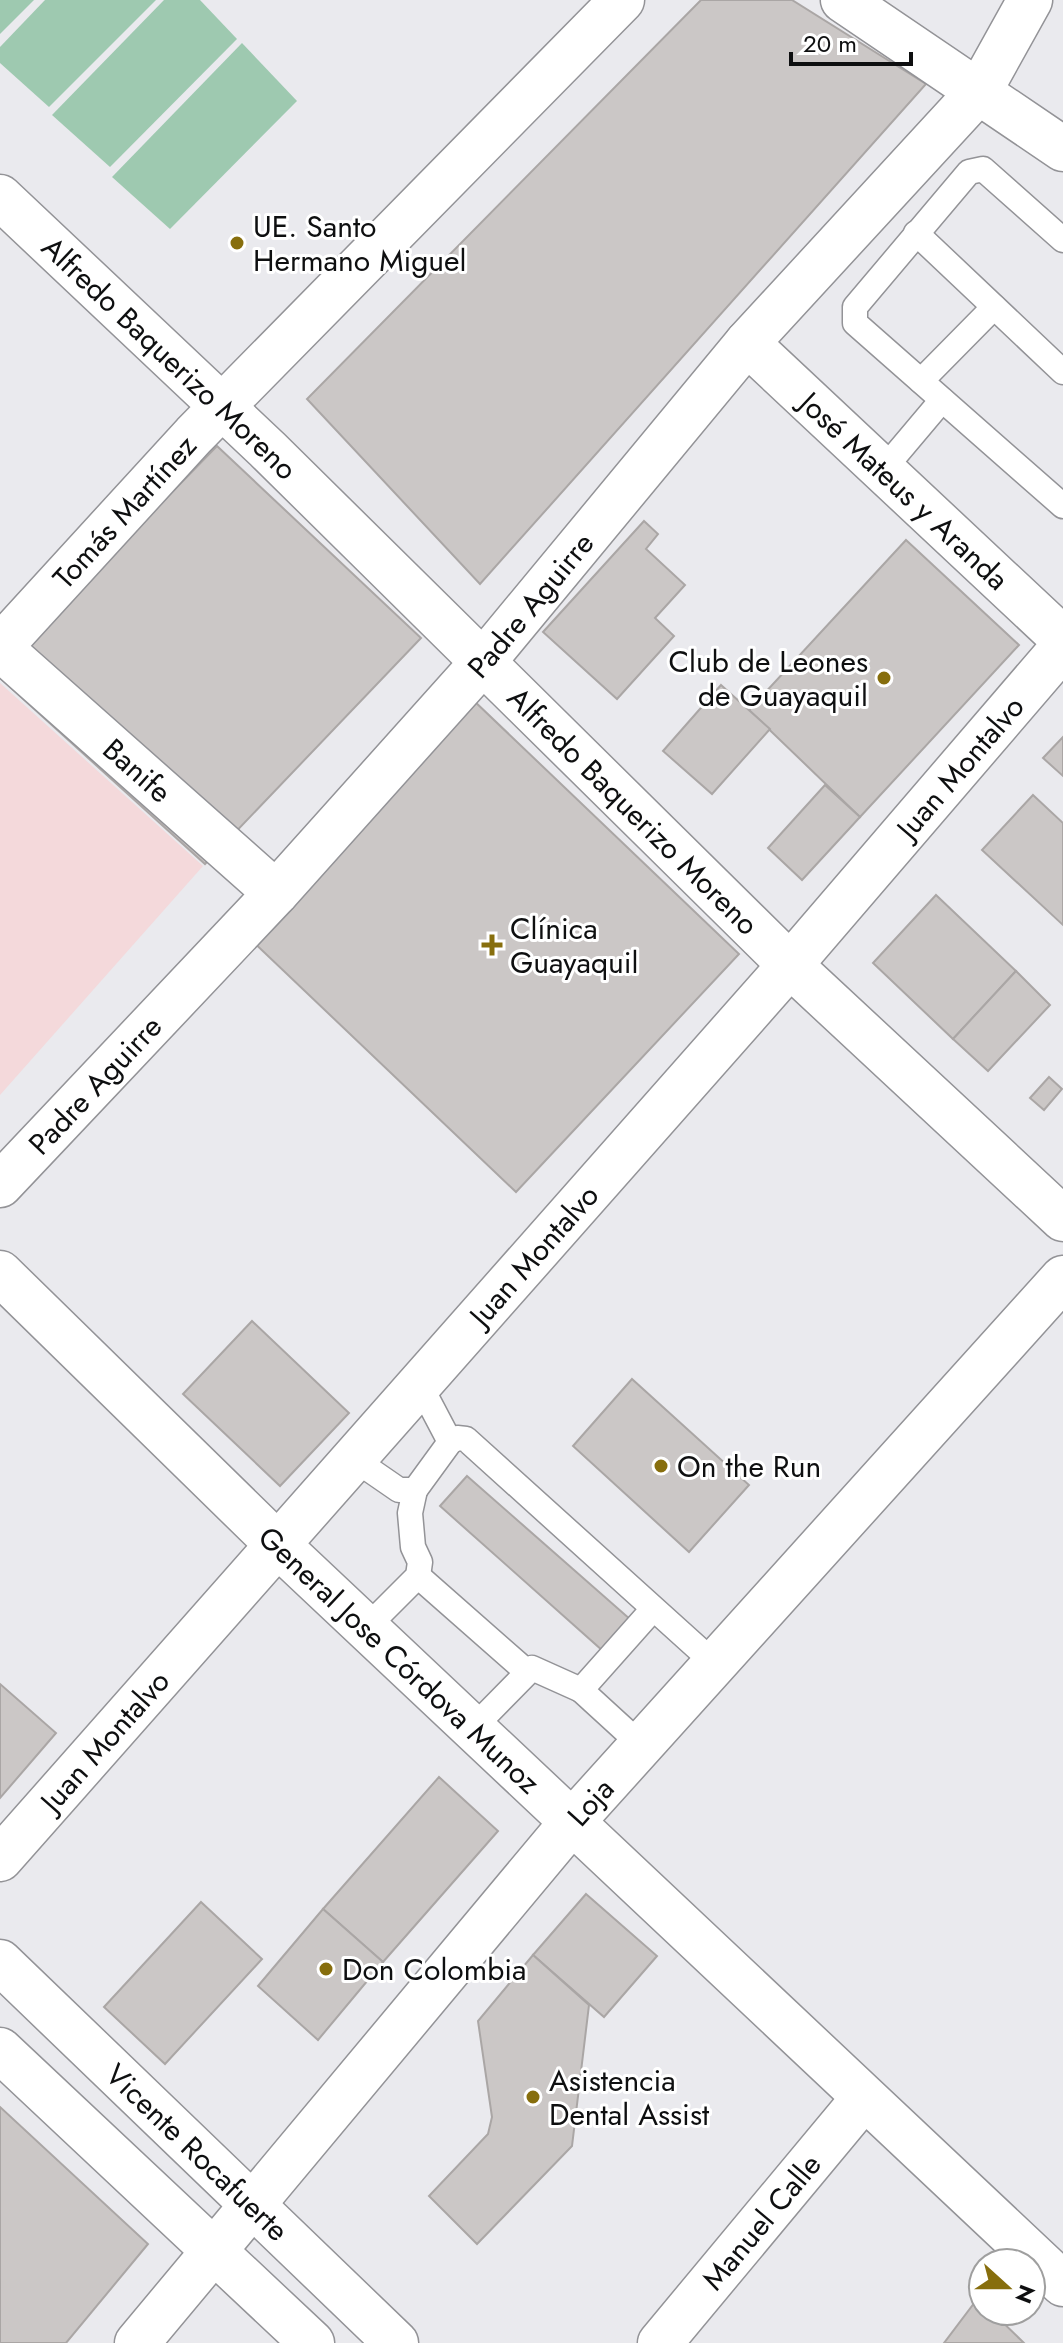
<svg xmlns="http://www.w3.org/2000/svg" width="1063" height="2343" font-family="Jost,sans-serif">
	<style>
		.medical { fill: #f4d9db }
		.green { fill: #9ec9b0 }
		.building { fill: #cbc7c6; stroke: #aaa6a5; stroke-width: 2 }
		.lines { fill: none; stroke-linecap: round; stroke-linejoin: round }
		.lane-casing { stroke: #939397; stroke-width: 27 }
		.street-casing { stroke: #939397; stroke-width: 47 }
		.secondary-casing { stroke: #939397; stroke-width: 47 }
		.lane { stroke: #fff; stroke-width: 24 }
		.street { stroke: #fff; stroke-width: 44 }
		.secondary { stroke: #fff; stroke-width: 44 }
		.poi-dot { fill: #876e0d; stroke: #fff; stroke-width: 3 }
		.labels { text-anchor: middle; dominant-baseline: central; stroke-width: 6; stroke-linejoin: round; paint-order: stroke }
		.poi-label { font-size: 30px; fill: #0e0f10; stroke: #fff; text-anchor: start }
		.street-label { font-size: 30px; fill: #0e0f10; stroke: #fff }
	</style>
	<rect width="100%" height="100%" fill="#eaeaee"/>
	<path class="medical" d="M0 683 203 866 0 1095Z"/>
	<g class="green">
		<path d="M0 0H34L0 34Z"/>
		<path d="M45 0H156L49 107 0 63V47Z"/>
		<path d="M164 0H200L237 39 110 167 52 115Z"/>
		<path d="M242 43 297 101 170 229 112 177Z"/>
	</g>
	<g class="building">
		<path d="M701 0H792L926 84 480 584 307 399Z"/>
		<path d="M217 446 421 638 205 864 0 678V669Z"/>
		<path d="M644 521 658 534 646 549 685 585 655 618 674 636 617 699 543 632Z"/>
		<path d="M906 540 1019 645 860 817 749 710Z"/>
		<path d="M721 685 770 729 712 794 663 751Z"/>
		<path d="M471 698 739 954 516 1192 246 935Z"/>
		<path d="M1063 737V776L1043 758Z"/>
		<path d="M825 785 860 817 802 880 768 848Z"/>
		<path d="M1033 795 1063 823V925L982 850Z"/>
		<path d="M936 895 1016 971 953 1039 873 963Z"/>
		<path d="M1016 971 1050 1005 988 1071 953 1039Z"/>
		<path d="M1049 1077 1062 1089 1044 1110 1030 1098Z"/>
		<path d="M252 1321 349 1413 280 1486 183 1394Z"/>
		<path d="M632 1379 749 1485 689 1552 573 1446Z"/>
		<path d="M467 1476 631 1620 603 1651 440 1506Z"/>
		<path d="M0 1684 56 1733 0 1798Z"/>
		<path d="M439 1777 498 1831 383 1962 323 1909Z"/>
		<path d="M586 1894 657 1956 604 2017 533 1955Z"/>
		<path d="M201 1902 262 1959 165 2064 104 2007Z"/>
		<path d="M323 1909 383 1962 318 2040 258 1986Z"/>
		<path d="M533 1955 589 2005 572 2146 477 2244 429 2196 488 2134 492 2117 478 2021Z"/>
		<path d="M0 2107 148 2244 66 2343H0Z"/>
		<path d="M978 2298 983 2303V2311H991L1024 2343H944Z"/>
	</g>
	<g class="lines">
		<defs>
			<g id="lane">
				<path d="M916 233 1063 372"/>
				<path d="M1063 240 983 169 969 172 855 307V323L1063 506"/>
				<path d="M921 381 994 307"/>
				<path d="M883 470 942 400"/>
				<path d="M419 1383 450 1442"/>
				<path d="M354 1459 399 1490H415L450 1442 457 1438 466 1439 713 1662"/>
				<path d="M418 1576 526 1671"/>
				<path d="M366 1628 418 1576 420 1562 413 1547 410 1513 415 1490"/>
				<path d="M581 1690 640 1744"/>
				<path d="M474 1727 532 1668 581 1690 653 1609"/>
			</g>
			<g id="street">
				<path d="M843 0 1063 149"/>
				<path id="s1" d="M0 197 267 449 790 965 1063 1219"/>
				<path id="s2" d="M747 343 1063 639"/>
				<path id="s3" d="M0 647 194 435 622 0"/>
				<path id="s4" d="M0 648 276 893"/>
				<path id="s5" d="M0 1273 278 1545 1063 2284"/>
				<path id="s6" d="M0 1859 790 965 1063 647"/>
				<path id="s7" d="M0 1962 396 2343"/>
				<path d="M0 2050 312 2343"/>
				<path id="s8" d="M660 2343 863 2099"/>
			</g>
			<g id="secondary">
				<path id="s9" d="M0 1185 276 893 483 662 747 343 980 90 1030 0"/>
				<path id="s10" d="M137 2343 572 1822 1063 1278"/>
			</g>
		</defs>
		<use href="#lane" class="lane-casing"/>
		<use href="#street" class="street-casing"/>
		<use href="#secondary" class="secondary-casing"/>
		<use href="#lane" class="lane"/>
		<use href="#street" class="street"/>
		<use href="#secondary" class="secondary"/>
	</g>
	<g class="poi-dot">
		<circle cx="237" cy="243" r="8"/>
		<circle cx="884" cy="678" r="8"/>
		<path d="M488 933h8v8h8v8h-8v8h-8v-8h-8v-8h8z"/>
		<circle cx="661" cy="1466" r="8"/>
		<circle cx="326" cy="1969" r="8"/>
		<circle cx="533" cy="2097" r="8"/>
	</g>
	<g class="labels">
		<g class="poi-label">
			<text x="253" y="226">UE. Santo<tspan x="253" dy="34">Hermano Miguel</tspan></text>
			<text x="868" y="661" text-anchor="end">Club de Leones<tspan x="868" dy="34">de Guayaquil</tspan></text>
			<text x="510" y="928">Clínica<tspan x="510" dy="34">Guayaquil</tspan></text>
			<text x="677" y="1466">On the Run</text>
			<text x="342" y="1969">Don Colombia</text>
			<text x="549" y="2080">Asistencia<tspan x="549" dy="34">Dental Assist</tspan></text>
		</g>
		<g class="street-label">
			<text stroke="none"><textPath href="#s1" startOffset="234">Alfredo Baquerizo Moreno</textPath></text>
			<text stroke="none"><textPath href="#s2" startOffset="216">José Mateus y Aranda</textPath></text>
			<text stroke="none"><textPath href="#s3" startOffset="184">Tomás Martínez</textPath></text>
			<text stroke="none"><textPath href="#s9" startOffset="786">Padre Aguirre</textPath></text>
			<text stroke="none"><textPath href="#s6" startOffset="1454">Juan Montalvo</textPath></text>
			<text stroke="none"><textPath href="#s4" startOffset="184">Banife</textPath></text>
			<text stroke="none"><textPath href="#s1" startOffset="882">Alfredo Baquerizo Moreno</textPath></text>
			<text stroke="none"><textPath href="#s9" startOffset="138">Padre Aguirre</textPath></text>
			<text stroke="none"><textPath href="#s6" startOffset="806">Juan Montalvo</textPath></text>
			<text stroke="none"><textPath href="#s5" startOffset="556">General Jose Córdova Munoz</textPath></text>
			<text stroke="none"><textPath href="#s6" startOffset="158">Juan Montalvo</textPath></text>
			<text stroke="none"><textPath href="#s10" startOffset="706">Loja</textPath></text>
			<text stroke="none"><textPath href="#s7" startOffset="274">Vicente Rocafuerte</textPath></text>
			<text stroke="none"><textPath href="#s8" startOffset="158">Manuel Calle</textPath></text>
		</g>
	</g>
	<g transform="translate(1007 2287) rotate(111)"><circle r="38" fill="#ffffff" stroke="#9f9f9f" stroke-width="2"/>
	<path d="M0-6L14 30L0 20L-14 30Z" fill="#876e0d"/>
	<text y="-12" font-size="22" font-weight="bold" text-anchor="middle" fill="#0e0f10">N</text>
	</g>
	<path d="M791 52v12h120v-12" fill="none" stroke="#0e0f10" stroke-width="4"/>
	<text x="803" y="52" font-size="24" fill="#0e0f10" stroke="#ffffff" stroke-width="6" paint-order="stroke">20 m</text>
</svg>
